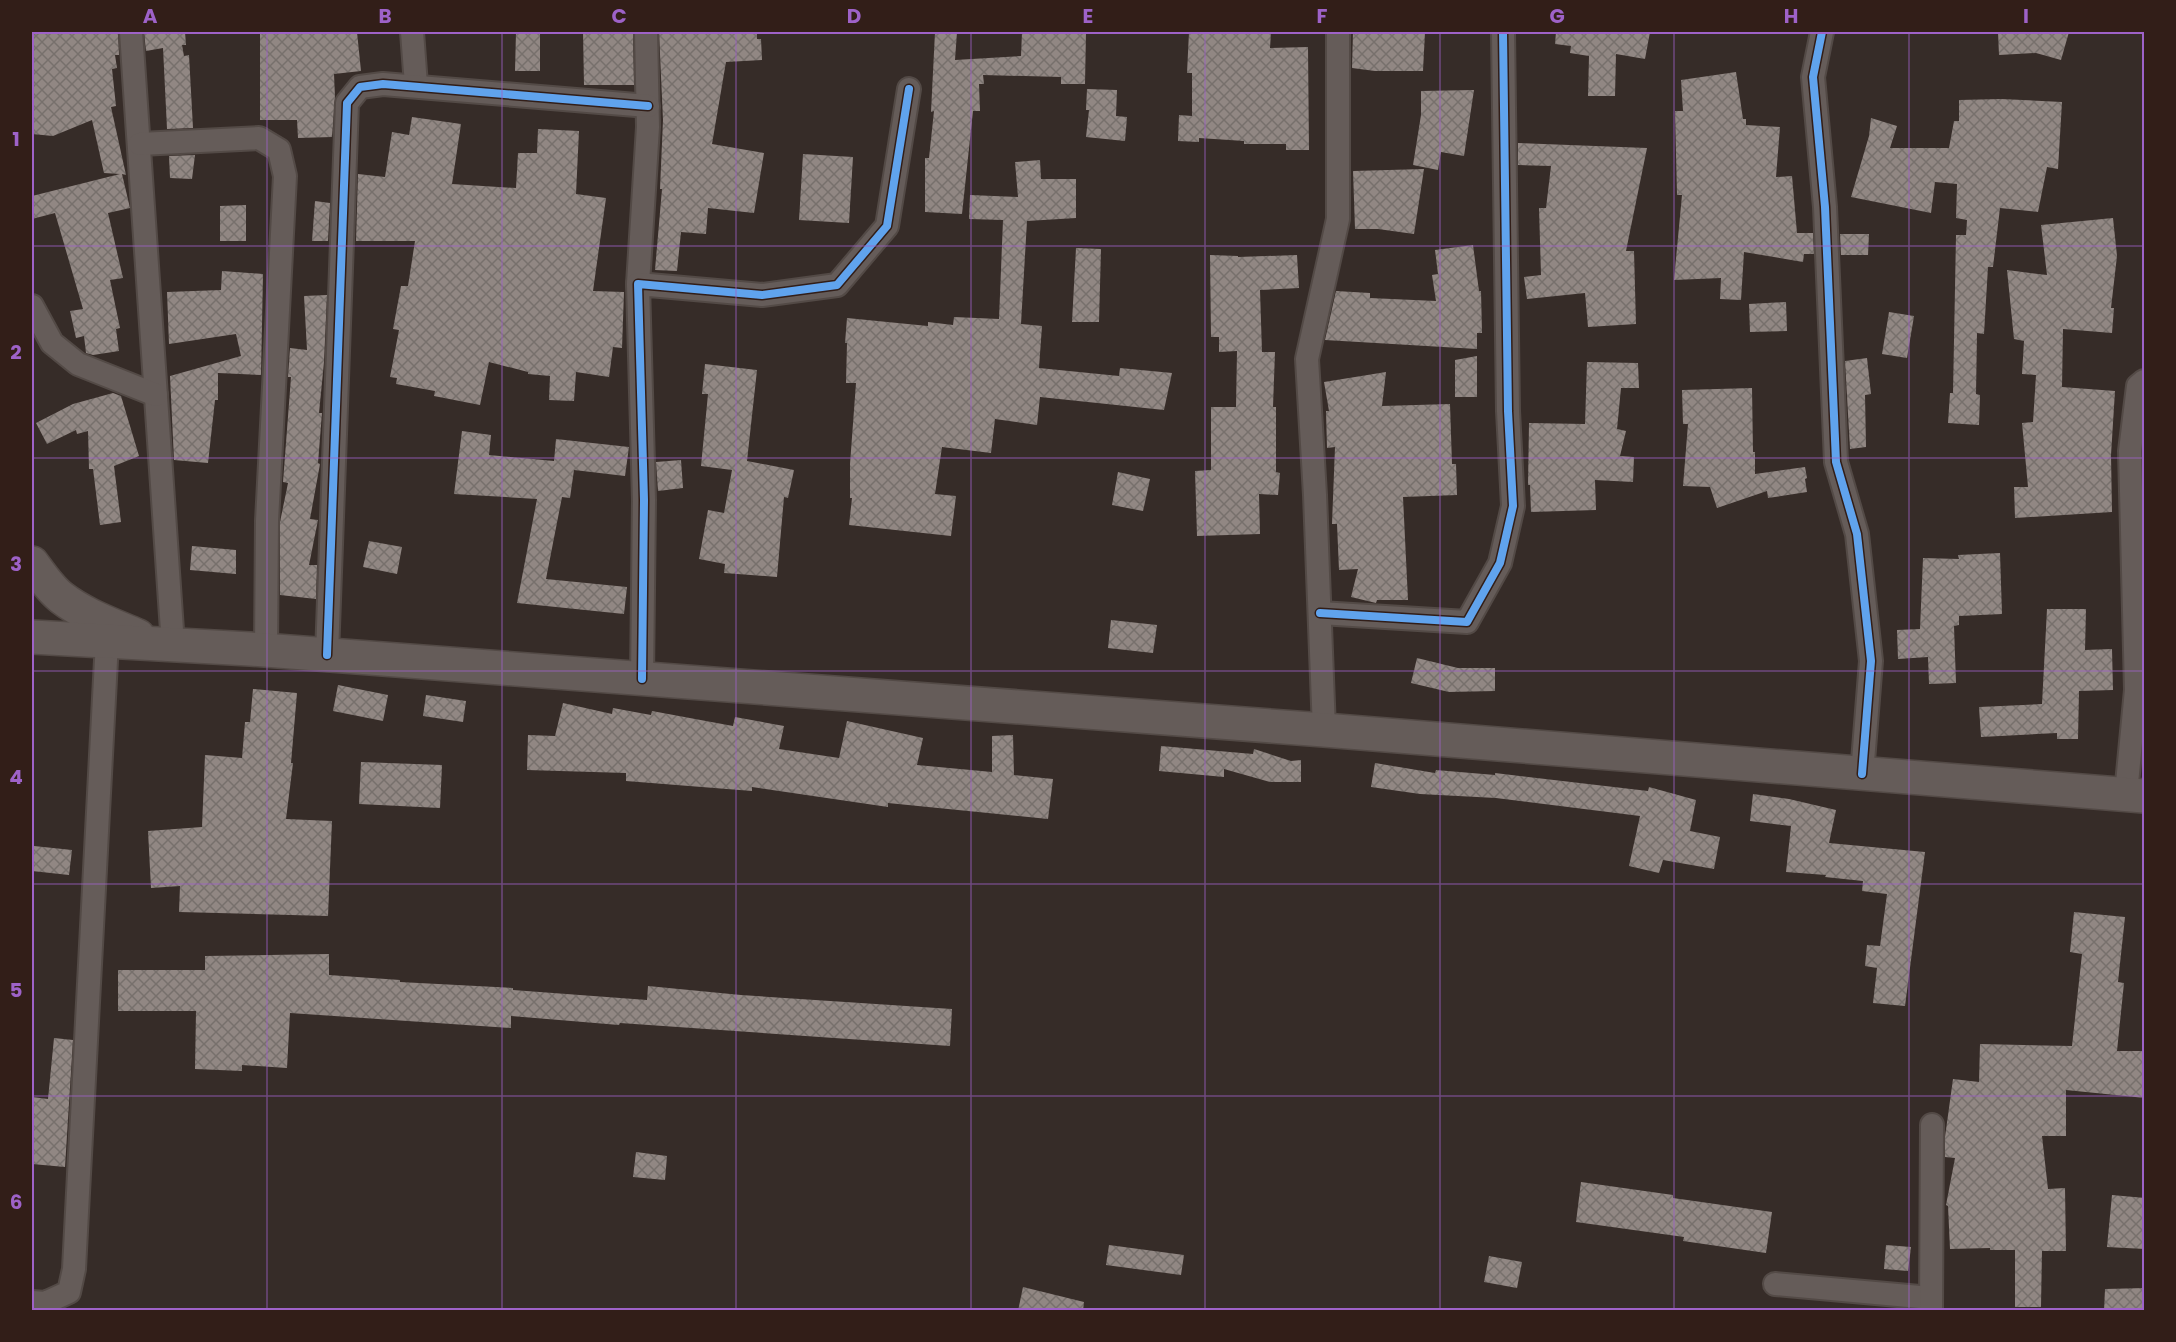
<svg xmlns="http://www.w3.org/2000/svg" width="2176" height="1342" font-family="Poppins,sans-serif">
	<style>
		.building { fill: url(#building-cross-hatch) }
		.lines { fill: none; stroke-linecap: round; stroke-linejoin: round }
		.street-casing { stroke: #534a46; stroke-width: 26 }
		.secondary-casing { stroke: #534a46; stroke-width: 36 }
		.street { stroke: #655c59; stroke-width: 22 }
		.secondary { stroke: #655c59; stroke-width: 33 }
		.cycleway-casing { stroke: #321e18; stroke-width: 11 }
		.cycleway { stroke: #60a3ed; stroke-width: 8 }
		.grid { fill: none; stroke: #9e62c8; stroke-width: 1.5; stroke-opacity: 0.55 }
		.neatline { fill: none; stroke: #9e62c8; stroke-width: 2 }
		.grid-label { font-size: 20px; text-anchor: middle; font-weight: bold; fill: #9e62c8 }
	</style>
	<defs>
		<pattern id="building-cross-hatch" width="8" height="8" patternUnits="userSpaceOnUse" patternTransform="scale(1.5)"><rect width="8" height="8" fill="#918783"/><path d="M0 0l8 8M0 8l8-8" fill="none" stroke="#77706c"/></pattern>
	</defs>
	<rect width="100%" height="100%" fill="#362c28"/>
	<g class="building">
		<path d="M32 32H118L119 55H115L117 68 112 69 116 106 111 107 126 175 122 174 130 208 108 213 123 278 110 280 120 328 116 329 119 351 93 355 86 353 84 336 76 338 70 311 83 309 55 213 32 219V196L120 174 104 173 92 120 53 136 32 134Z"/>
		<path d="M144 32H185L186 45H182L184 56 189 55 193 128 167 129 163 48 146 51Z"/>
		<path d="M260 32H357L361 71 334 74 335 97 332 137 298 138 297 120H260Z"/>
		<path d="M516 32H540V71H515Z"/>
		<path d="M583 32H633L634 85H584Z"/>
		<path d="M659 32H757V39H761L762 60 726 62 712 144 764 153 754 213 708 208 706 234 681 232 677 271 655 270 662 189H660L663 120Z"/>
		<path d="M935 32H957L955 60 1021 56 1022 32H1086L1085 84H1061V77L983 75 984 84H979L980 111H973L962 214 925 212V158H929L934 111 931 112Z"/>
		<path d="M1189 32H1271L1270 48 1308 47 1309 150H1286V144H1244V141L1199 138V142L1178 141 1179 115 1192 116V73H1187Z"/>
		<path d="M1353 32H1425L1423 71H1375L1352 68Z"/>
		<path d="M1556 32H1650L1645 59 1616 54 1615 96H1588L1589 56 1570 53 1571 46 1555 44Z"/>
		<path d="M1998 32H2069L2061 60 2036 53 1999 55Z"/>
		<path d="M1736 72 1743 119H1746V125L1780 127 1776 177 1792 176 1797 233H1813L1814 254H1804L1803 262 1744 252 1741 300 1720 299 1721 278 1674 280 1682 195H1677L1675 111H1683L1681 80Z"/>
		<path d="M1087 89 1117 90 1116 116 1127 117 1125 141 1086 137 1089 110H1086Z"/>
		<path d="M1474 90 1464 156 1441 152 1438 170 1413 165 1421 115V91Z"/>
		<path d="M2001 99 2062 102 2058 169 2047 167 2038 212 2000 208 1993 267H1988L1984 334 1977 333 1976 394 1980 395 1979 425 1948 423 1950 393H1953L1956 235H1966L1967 220 1956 218 1957 184 1935 182 1931 213 1851 197 1869 136 1871 118 1897 126 1890 148H1949L1954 121H1959V100Z"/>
		<path d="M412 117 461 124 452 184 516 188 518 153H537L538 129 579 131 576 194 606 198 593 291 624 292 622 348 613 347 609 377 576 372 574 401 549 400 550 376 528 374V372L489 362 480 405 434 396 435 391 396 384 397 378 390 377 399 330 393 329 401 286H408L415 241H356L358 174 385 177 392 132 409 135Z"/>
		<path d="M1518 143 1647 148 1626 251H1634L1636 324 1588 327 1585 293 1527 299 1524 277 1541 275 1539 208H1546L1551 166 1518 165Z"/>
		<path d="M803 154 853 157 849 223 799 220Z"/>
		<path d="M195 155 192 179 170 178 169 156Z"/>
		<path d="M1040 160 1041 179H1076V218L1027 221 1021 324 1042 326 1039 368 1119 376 1120 368 1172 373 1164 410 1040 397 1037 425 995 419 991 453 942 447 935 494 956 496 951 536 849 525 852 498H850V464L856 383H846L847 343H845L847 318 928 326V322L953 325 954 317 999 319 1003 220 969 219 970 195 1018 197 1015 162Z"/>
		<path d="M1424 169 1414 234 1378 229H1355L1353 171Z"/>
		<path d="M315 201 330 203 328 241H312Z"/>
		<path d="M246 205V241H220V206Z"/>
		<path d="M2113 218 2117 256 2111 308H2114L2112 333 2063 329 2062 387 2115 391 2111 455 2112 512 2015 518 2014 487H2028L2022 423 2033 422 2036 375 2022 374 2024 341 2014 339 2007 270 2047 275 2041 225Z"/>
		<path d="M1840 234H1869L1868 255H1841Z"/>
		<path d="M1473 245 1479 291H1481L1482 333H1477V349L1325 340 1336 291 1370 293V298L1436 301 1432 275 1438 274 1435 250Z"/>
		<path d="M1076 248 1101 249 1099 322H1072Z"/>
		<path d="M1210 255 1238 256V257L1297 255 1299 288 1260 290 1262 352H1275L1273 407H1276V472L1280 473 1278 495 1259 494 1260 534 1197 536 1195 471 1211 470V407H1236L1237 351 1219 352V337H1211Z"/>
		<path d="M222 271 263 274 261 375 218 373V400H215L208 463 174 460 170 376 241 356 236 334 169 344 167 292 221 290Z"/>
		<path d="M327 295 324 362 319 413H322L318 463 320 464 310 519 318 520 309 565H317L316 599 280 595V522L288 483 283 482 291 377H288L290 348 307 350 304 296Z"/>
		<path d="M1786 302 1787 331 1750 332 1749 304Z"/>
		<path d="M1889 312 1914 316 1907 358 1882 354Z"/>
		<path d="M1477 356V397H1455V360Z"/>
		<path d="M1867 358 1871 394 1865 395 1866 447 1850 449 1845 361Z"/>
		<path d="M1587 362 1638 363 1639 388H1621L1617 429 1626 431 1620 456 1634 457 1633 482 1595 480 1596 510 1531 512 1530 485H1528L1529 423 1585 424Z"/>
		<path d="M705 364 757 370 747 461 794 470 788 498 784 497 777 577 724 573 725 564 699 559 708 510 724 513 732 470 701 466 708 394H702Z"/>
		<path d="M1386 372 1382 406 1450 404 1452 464H1456L1457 495 1403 497 1408 600H1377L1376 603 1351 597 1358 569 1339 570 1337 524H1332L1335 447 1327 448 1326 411H1329L1324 382Z"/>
		<path d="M1752 388 1753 452H1755V474L1805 467 1807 478 1805 479 1807 492 1768 498 1767 491 1717 508 1710 487 1683 486 1688 424H1683L1682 390Z"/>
		<path d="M113 393 121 396 139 456 114 466 121 522 100 525 93 469H89L88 431 77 434 76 430 47 444 36 423 73 404Z"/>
		<path d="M462 431 491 435 489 455 554 461 556 439 629 447 625 476 574 470 570 498 562 497 546 579 627 587 624 614 517 603 537 499 454 494Z"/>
		<path d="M681 460 683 488 658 491 656 462Z"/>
		<path d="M1118 472 1150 479 1143 511 1112 505Z"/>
		<path d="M369 541 402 547 397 574 363 567Z"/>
		<path d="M192 546 236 550V574L190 570Z"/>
		<path d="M2000 553 2002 614 1959 616V625L1954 626 1956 683 1929 684 1928 657 1898 659 1897 630 1920 629 1923 558 1959 559 1958 555Z"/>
		<path d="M2047 609H2086L2085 650 2112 649 2113 690 2079 691 2078 739H2057V733L1981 737 1979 707 2042 704Z"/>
		<path d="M1111 620 1157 625 1153 653 1108 648Z"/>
		<path d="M1417 658 1458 668H1495V691L1449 692 1411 683Z"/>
		<path d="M338 685 388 695 383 721 333 711Z"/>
		<path d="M253 689 297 693 291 763H293L286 819 332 821 328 916 179 912 180 886 151 888 148 831 202 827 205 755 242 758 245 722H250Z"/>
		<path d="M426 695 466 701 463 722 423 716Z"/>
		<path d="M563 703 612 714 613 708 651 715 652 711 733 726 735 717 784 726 779 749 839 758 847 721 923 738 917 765 992 772V736L1013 735 1014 775 1053 779 1048 819 888 803V807L752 787V791L626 781V773L527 770 528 735 555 736Z"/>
		<path d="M1161 746 1253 754 1254 749 1291 761 1301 760V782H1270L1224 769V777L1159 771Z"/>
		<path d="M361 762 442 765 440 808 359 804Z"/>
		<path d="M1375 763 1435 773 1436 770 1495 775V773L1648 791 1649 787 1696 800 1690 831 1720 837 1714 869 1663 860 1659 873 1629 866 1640 816 1496 798 1420 794 1371 787Z"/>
		<path d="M1753 794 1789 799 1836 810 1829 843 1925 852 1905 1006 1873 1003 1877 968 1865 966 1867 945 1880 946 1887 894 1862 891 1863 881 1825 877 1826 875 1786 872 1791 826 1750 821Z"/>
		<path d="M34 846 72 850 69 875 32 871Z"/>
		<path d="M2074 912 2125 917 2118 982 2124 983 2117 1051H2145V1098L2066 1090V1136H2042L2048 1189 2065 1188 2066 1251H2042L2041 1307H2015V1250H1990V1248L1950 1249 1948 1206 1946 1205 1955 1158 1945 1157V1137L1953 1079 1979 1082 1980 1044 2072 1046 2082 954 2070 952Z"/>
		<path d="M329 954V975L400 980V982L513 988V990L647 1000 648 986 741 995 952 1009 950 1046 620 1023 619 1025 511 1016V1028L290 1013 287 1068 242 1065V1071L195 1069 196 1011H118V970H205V956Z"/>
		<path d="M54 1038 73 1040 65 1167 32 1164V1097L48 1099Z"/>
		<path d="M636 1152 667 1156 665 1180 633 1177Z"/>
		<path d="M1581 1182 1673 1195V1198L1772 1212 1766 1253 1683 1241 1684 1237 1576 1222Z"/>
		<path d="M2112 1195 2145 1198V1249L2107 1247Z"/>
		<path d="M1109 1245 1184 1255 1181 1275 1106 1265Z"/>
		<path d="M1886 1245 1911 1247 1908 1271 1884 1269Z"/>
		<path d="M1489 1256 1522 1262 1517 1288 1484 1282Z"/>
		<path d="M1023 1287 1084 1302 1083 1311H1018Z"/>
		<path d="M2145 1288V1311H2104L2105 1289Z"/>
	</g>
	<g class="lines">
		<defs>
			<g id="street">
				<path d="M131 32 173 645"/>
				<path d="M412 32 416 85"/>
				<path d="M1822 32 1813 77 1825 207 1836 462 1857 534 1871 661 1862 774"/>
				<path d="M140 144 259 138 279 150 285 176 267 521 266 650"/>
				<path d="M638 284 648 127 646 32"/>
				<path d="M32 306 52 343 78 364 156 395"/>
				<path d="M1320 613 1467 622 1500 563 1513 506 1508 411 1503 32"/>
				<path d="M327 655 347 103 360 87 383 84 648 106"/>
				<path d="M642 679 644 500 638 284 762 295 837 285 887 226 909 89"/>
				<path d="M1324 730 1315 495 1307 359 1338 219V32"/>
				<path d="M2126 794 2136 690 2130 451 2138 386 2144 381"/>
				<path d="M1775 1284 1931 1298"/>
				<path d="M32 1302 45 1303 69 1292 74 1269 107 641"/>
				<path d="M1931 1310 1932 1125"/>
			</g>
			<g id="secondary">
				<path d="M32 563C41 575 50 589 62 598 84 615 113 625 138 636"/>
				<path d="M32 637 250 649 1324 730 2144 796"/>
			</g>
		</defs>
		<use href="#street" class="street-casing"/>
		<use href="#secondary" class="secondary-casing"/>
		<use href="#street" class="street"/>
		<use href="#secondary" class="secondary"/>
		<defs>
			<g id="cycleway">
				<path d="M1822 32 1813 77 1825 207 1836 462 1857 534 1871 661 1862 774"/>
				<path d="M1320 613 1467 622 1500 563 1513 506 1508 411 1503 32"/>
				<path d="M327 655 347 103 360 87 383 84 648 106"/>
				<path d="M642 679 644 500 638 284 762 295 837 285 887 226 909 89"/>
			</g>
		</defs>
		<use href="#cycleway" class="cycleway-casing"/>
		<use href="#cycleway" class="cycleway"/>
	</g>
	<path class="grid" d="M267 32V1310M502 32V1310M736 32V1310M971 32V1310M1205 32V1310M1440 32V1310M1674 32V1310M1909 32V1310M32 246H2144M32 458H2144M32 671H2144M32 884H2144M32 1096H2144"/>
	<rect width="2176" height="1342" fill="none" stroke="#321e18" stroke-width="66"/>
	<rect x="33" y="33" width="2110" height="1276" class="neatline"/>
	<g class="grid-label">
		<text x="150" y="23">A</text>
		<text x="385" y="23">B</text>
		<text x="619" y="23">C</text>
		<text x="854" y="23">D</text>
		<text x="1088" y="23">E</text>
		<text x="1322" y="23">F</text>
		<text x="1557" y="23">G</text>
		<text x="1791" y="23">H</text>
		<text x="2026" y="23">I</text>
		<text x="16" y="146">1</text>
		<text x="16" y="359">2</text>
		<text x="16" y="571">3</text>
		<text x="16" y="784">4</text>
		<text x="16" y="997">5</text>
		<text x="16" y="1209">6</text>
	</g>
</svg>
